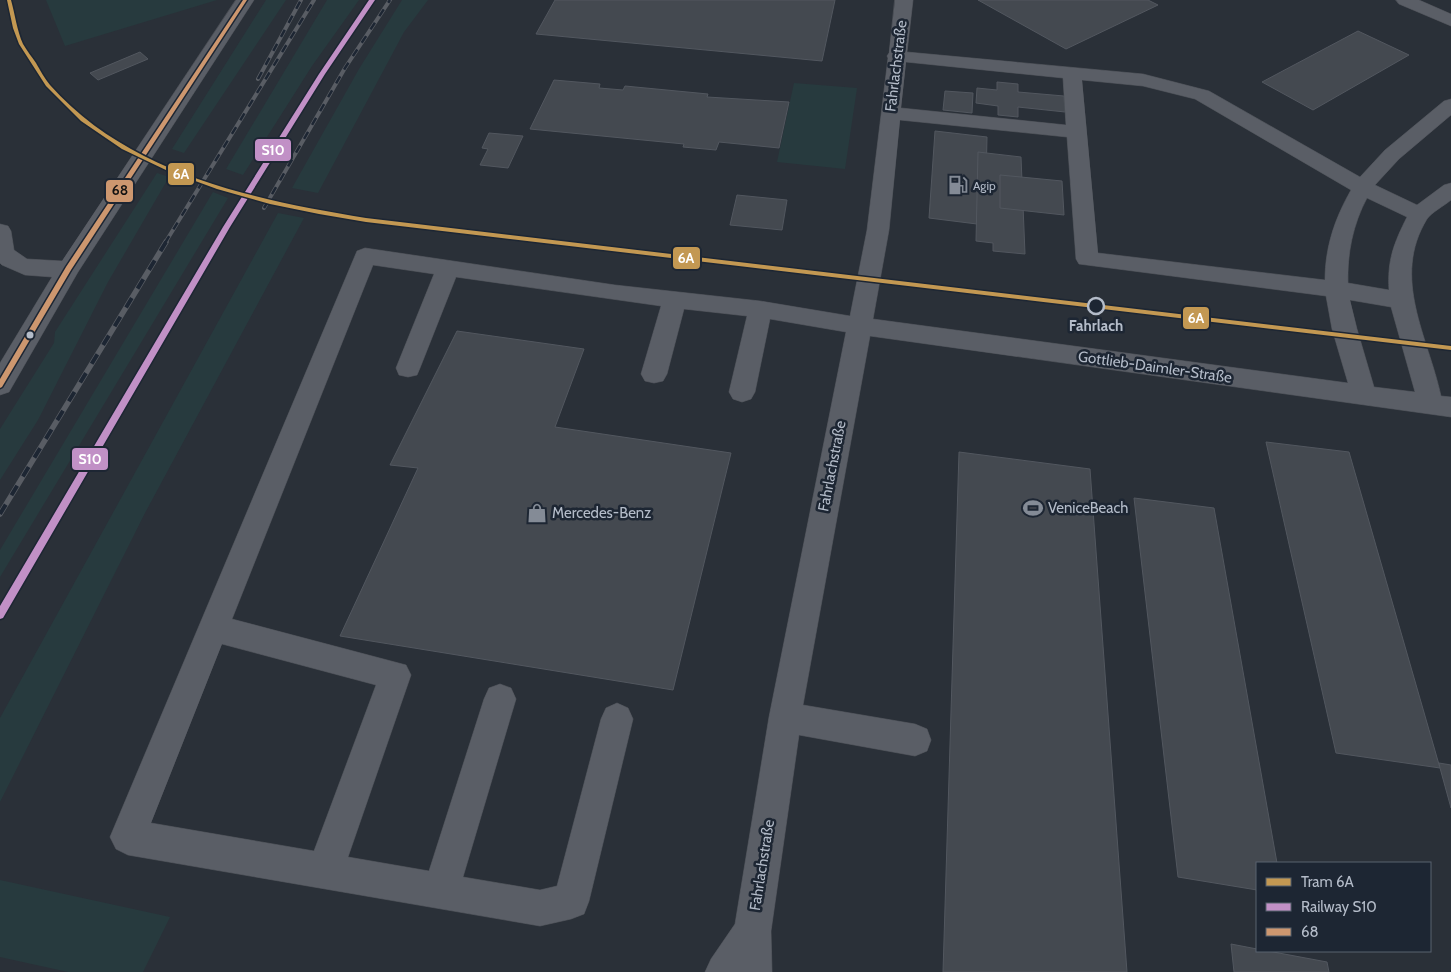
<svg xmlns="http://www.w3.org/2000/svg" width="1451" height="972" font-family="Cabin,sans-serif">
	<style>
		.green { fill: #273a3e }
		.building { fill: #444950; stroke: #52575f }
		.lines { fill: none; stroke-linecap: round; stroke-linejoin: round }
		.minor-casing { stroke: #484c53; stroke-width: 1 }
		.minor { fill: #5a5e66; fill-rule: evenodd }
		.rail-far1-casing { stroke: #595d64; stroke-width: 4 }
		.rail-casing { stroke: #595d64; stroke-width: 5.5 }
		.rail-far1 { stroke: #1d2633; stroke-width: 2.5; stroke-dasharray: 8; stroke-linecap: butt }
		.rail { stroke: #1d2633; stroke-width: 4; stroke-dasharray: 11; stroke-linecap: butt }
		.bus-1-casing { stroke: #1d2633; stroke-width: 3 }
		.bus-1 { fill: #cd976f; fill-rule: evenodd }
		.rail-1-casing { stroke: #1d2633; stroke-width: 3 }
		.rail-1 { fill: #c190c6; fill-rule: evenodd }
		.tram-1-casing { stroke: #1d2633; stroke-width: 3 }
		.tram-1 { fill: #c39852; fill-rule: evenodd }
		.stop-dot { fill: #1d2633; stroke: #b4bcc9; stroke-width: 2.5 }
		.bus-dot { fill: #b4bcc9; stroke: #1d2633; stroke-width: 2 }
		.labels { text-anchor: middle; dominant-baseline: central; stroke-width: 5; stroke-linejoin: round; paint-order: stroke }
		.far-poi-label { font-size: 12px; fill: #b4bcc9; stroke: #1d2633; text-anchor: start }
		.street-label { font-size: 15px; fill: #b4bcc9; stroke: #1d2633 }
		.stop-label { font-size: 15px; font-weight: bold; fill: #b4bcc9; stroke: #1d2633 }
		.poi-label { font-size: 15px; fill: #b4bcc9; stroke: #1d2633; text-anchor: start }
		.line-badge { stroke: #1d2633; stroke-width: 2 }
		.badge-label { font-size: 14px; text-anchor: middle; font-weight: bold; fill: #fff }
		.pale-badge-label { font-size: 14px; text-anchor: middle; font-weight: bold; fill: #111 }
	</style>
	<rect width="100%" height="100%" fill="#2a3038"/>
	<g class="green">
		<path d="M46 0H217L65 46Z"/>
		<path d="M266 0H286L184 153 172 149Z"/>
		<path d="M327 0H359L312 66 243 175 226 169Z"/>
		<path d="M402 0H428L404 32 318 193 292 188 359 69Z"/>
		<path d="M794 83 857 88 845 169 777 162Z"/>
		<path d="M157 173 169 177 108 282 38 420 0 480V429L54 343 55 332Z"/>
		<path d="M213 192 228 198 0 577V550Z"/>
		<path d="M278 213 304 218 145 513 0 802V718Z"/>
		<path d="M0 880 170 917 143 972H68L0 957Z"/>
	</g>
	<g class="building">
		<path d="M555 0H835L822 61 536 34Z"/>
		<path d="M978 0H1148L1158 5 1066 49Z"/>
		<path d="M1358 31 1409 55 1313 110 1262 82Z"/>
		<path d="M140 52 148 59 98 80 90 73Z"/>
		<path d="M554 80 600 84 599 88 623 90 625 86 708 94 707 97 789 102 779 148 719 142 716 150 683 147 684 144 530 129Z"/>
		<path d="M997 82 1018 84V92L1064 96 1065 112 1018 107V117L998 115V106L976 103 977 88 997 90Z"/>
		<path d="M945 91 973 93 972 113 943 110Z"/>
		<path d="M935 131 987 137 985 225 929 218Z"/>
		<path d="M489 133 523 136 508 168 480 165 488 149 482 148Z"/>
		<path d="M978 152 1021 157 1025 254 993 251V243L976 241Z"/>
		<path d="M1000 175 1062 181 1064 215 1000 208Z"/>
		<path d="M737 195 787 200 782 230 730 225Z"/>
		<path d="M457 331 584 349 555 427 731 453 673 690 340 636 418 468 390 465Z"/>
		<path d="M1266 442 1349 452 1440 768 1336 753Z"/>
		<path d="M959 452 1090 469 1127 972H943Z"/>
		<path d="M1134 498 1214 508 1277 863H1257V890L1178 877Z"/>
		<path d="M1439 763 1451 765V808L1440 768Z"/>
		<path d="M1231 944 1257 949V951H1268L1327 962 1329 972H1234Z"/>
	</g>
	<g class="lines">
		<defs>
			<g id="minor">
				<path d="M236 0H254L78 272 9 392 0 395V363L52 277 25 275 2 265 0 263V224L8 226 11 231 14 250 27 259 62 261Z"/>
				<path d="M895 0H913L907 52 1143 74 1209 91 1360 177 1385 150 1444 101 1451 99V115L1399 159 1375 185 1417 205 1444 185 1451 183V200C1444 206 1432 212 1427 219 1391 278 1428 336 1441 396L1451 397V417L870 336 803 705 915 724 927 729 931 740 927 751 915 756 799 735 771 931 772 972H705L711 959 735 924 769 717 846 332 770 319 755 392 751 399 742 402 733 399 729 392 747 316 684 309 667 374 663 381 654 383 645 381 641 374 661 306 456 277 420 368 417 375 408 377 399 375 396 368 434 274 373 265 232 619 406 665 411 675 348 857 429 871 484 699 489 688 500 684 511 688 516 699 463 877 540 890 557 886 601 719 606 708 617 703 628 708 633 719 589 901 584 914 571 919 540 926 128 855 116 849 110 837 357 251 365 248 615 285 760 301 850 316 867 230 888 58 887 56 889 53ZM906 62 1063 78 1066 125 901 108ZM1082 80 1143 86 1195 99 1351 190C1335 218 1325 247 1325 280L1098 253ZM900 120 1067 137 1076 259 1079 264 1326 296 1332 329 1348 383 873 319 889 230ZM1367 198 1407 217C1394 243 1387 260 1389 290L1348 283C1347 254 1353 224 1367 198ZM1350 300 1391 307 1415 392 1374 387 1357 329ZM222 644 376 685 314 851 151 823Z"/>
				<path d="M1396 0H1419L1451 14V26L1399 4Z"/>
			</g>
		</defs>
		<use href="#minor" class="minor-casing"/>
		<use href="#minor" class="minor"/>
		<defs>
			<g id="rail-far1">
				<path d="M258 79 301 0"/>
				<path d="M264 208 345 68 390 0"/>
				<path d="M165 243 314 0"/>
			</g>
			<path id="rail" d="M0 514 166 242"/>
		</defs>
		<use href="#rail-far1" class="rail-far1-casing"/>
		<use href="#rail" class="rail-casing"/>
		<use href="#rail-far1" class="rail-far1"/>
		<use href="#rail" class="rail"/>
		<defs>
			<path id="bus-1" d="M243 0H247L71 270 2 387 0 388V379L66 267Z"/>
		</defs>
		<use href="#bus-1" class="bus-1-casing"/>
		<use href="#bus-1" class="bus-1"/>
		<defs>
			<path id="rail-1" d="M369 0H375L325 74 230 227 3 618 0 619V606L223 227 319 74Z"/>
		</defs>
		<use href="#rail-1" class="rail-1-casing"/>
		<use href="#rail-1" class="rail-1"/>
		<defs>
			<path id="tram-1" d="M7 0H11C15 14 17 31 23 44 27 51 32 57 36 63 40 70 45 79 50 85 129 174 254 200 366 218L1451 346V350L366 222 319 214 270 204 217 189 168 171 122 149 81 121 46 86 19 44 13 28Z"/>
		</defs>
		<use href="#tram-1" class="tram-1-casing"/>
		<use href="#tram-1" class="tram-1"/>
	</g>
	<defs>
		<symbol id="fuel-bare" viewBox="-9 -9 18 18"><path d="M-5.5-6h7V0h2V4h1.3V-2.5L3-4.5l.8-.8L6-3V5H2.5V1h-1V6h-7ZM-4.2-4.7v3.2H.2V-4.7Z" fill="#848b96" stroke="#1d2633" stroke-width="2.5" paint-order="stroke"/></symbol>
		<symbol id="stadium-bare" viewBox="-9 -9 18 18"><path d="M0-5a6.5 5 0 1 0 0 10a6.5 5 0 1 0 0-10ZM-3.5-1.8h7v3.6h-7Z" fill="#848b96" stroke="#1d2633" stroke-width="2.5" paint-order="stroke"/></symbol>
		<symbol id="shop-bare" viewBox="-9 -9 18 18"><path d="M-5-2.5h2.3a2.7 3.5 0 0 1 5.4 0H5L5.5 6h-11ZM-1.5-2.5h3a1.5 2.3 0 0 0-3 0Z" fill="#848b96" stroke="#1d2633" stroke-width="2.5" paint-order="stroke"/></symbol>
	</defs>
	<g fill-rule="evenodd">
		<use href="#fuel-bare" x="944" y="171" width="28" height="28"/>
		<use href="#stadium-bare" x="1019" y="494" width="28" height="28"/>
		<use href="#shop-bare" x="523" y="499" width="28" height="28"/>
	</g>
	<circle class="stop-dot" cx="1096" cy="306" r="8"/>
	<circle class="bus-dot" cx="30" cy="335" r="4.5"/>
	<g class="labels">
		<g class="far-poi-label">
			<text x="973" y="185">Agip</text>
		</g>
		<g class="street-label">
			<text transform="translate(896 66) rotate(-83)">Fahrlachstraße</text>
			<text transform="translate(1155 367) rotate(8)">Gottlieb-Daimler-Straße</text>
			<text transform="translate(832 466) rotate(-79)">Fahrlachstraße</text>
			<text transform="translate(762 865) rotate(-81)">Fahrlachstraße</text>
		</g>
		<g class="stop-label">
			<text x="1096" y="326">Fahrlach</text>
		</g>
		<g class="poi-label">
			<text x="1048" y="508">VeniceBeach</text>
			<text x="552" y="513">Mercedes-Benz</text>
		</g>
	</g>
	<g class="line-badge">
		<rect x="254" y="138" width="38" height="24" rx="5" fill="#c190c6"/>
		<rect x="167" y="162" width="28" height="24" rx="5" fill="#c39852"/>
		<rect x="105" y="179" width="29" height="24" rx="5" fill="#cd976f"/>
		<rect x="672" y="246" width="29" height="24" rx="5" fill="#c39852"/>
		<rect x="1182" y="306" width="28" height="24" rx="5" fill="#c39852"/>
		<rect x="71" y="447" width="38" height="24" rx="5" fill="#c190c6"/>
	</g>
	<g class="badge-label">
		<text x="273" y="155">S10</text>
		<text x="181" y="179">6A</text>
		<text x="686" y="263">6A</text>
		<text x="1196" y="323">6A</text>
		<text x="90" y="464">S10</text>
	</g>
	<g class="pale-badge-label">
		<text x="120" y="195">68</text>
	</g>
	<rect x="1256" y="862" width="175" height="90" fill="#1d2633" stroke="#59626f"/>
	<rect x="1266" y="878" width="25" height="8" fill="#c39852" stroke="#59626f"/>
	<text x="1301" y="887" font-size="15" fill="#b4bcc9">Tram 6A</text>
	<rect x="1266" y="903" width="25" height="8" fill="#c190c6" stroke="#59626f"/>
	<text x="1301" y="912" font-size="15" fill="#b4bcc9">Railway S10</text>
	<rect x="1266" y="928" width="25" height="8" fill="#cd976f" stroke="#59626f"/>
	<text x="1301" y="937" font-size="15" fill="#b4bcc9">68</text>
</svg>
